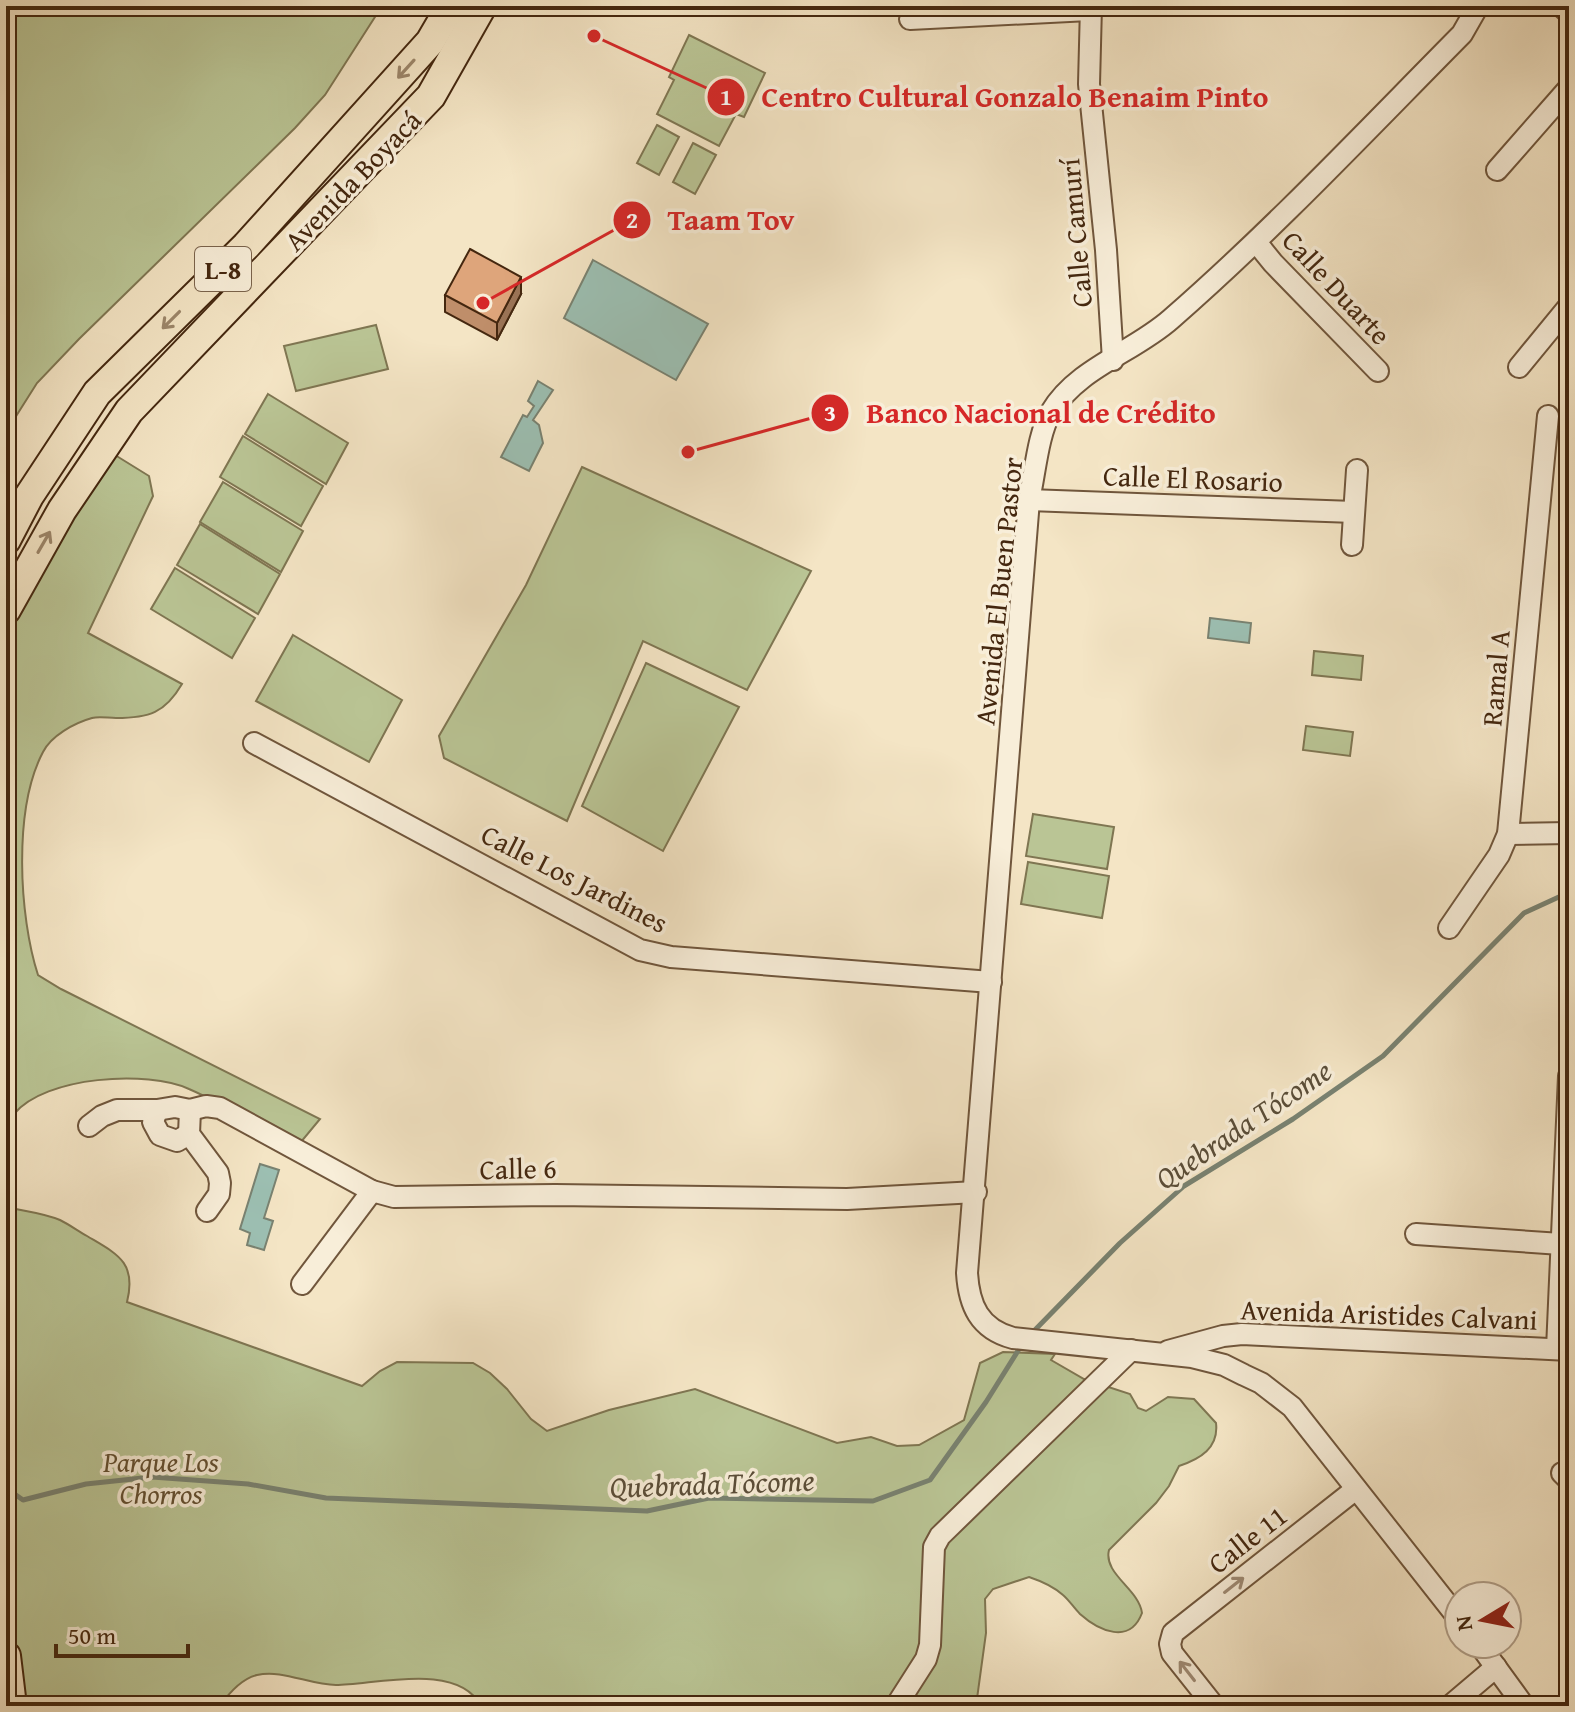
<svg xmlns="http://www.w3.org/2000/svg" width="1575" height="1712" font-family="'Gentium Book Plus',serif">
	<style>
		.green { fill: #bac595; stroke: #7f7652; stroke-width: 2 }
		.water { fill: #9cbfb2; stroke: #798271; stroke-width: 2 }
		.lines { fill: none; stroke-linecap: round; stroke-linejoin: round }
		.stream { stroke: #798271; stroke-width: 5 }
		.minor-casing { stroke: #70563c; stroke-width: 24 }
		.highway-casing { stroke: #44270f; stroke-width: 32 }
		.minor { stroke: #f8eed9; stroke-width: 20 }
		.highway { stroke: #f4e5c5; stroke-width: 28 }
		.wall { fill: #bf8e6a; stroke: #44270f; stroke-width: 2 }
		.shaded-wall { fill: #9b7456; stroke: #44270f; stroke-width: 2 }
		.building { fill: #dea57b; stroke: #44270f; stroke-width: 2 }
		.oneway { stroke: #9c866a }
		.oneway2 { stroke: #9e8a74 }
		.labels { text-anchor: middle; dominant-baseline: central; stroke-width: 7; stroke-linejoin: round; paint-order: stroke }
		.shield { fill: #f8eed9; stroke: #7a634c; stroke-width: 2 }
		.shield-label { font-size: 26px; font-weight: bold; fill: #44270f }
		.street-label { font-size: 28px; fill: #44270f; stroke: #f8eed9 }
		.park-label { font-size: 28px; font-style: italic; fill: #624e30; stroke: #f8eed9 }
		.water-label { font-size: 30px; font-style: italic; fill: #5a4d38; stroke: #f8eed9 }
		.leader { fill: none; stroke: #d62828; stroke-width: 3 }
		.callout-dot { fill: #d62828; stroke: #f8eed9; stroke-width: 3 }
		.mark-label { font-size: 24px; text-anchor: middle; font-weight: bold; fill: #fff }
		.callout-label { font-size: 30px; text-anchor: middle; font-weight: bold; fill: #d62828; stroke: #f8eed9; stroke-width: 7; stroke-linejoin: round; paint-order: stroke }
	</style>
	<rect width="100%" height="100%" fill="#f4e5c5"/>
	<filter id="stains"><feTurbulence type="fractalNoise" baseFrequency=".0025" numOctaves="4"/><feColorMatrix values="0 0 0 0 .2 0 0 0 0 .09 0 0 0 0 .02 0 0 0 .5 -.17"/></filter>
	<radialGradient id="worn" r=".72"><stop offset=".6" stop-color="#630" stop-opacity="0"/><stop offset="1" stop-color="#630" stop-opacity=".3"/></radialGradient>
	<g class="green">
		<path d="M6 6H382L325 95 295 128 79 339 37 383 6 432Z"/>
		<path d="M689 35 765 73 744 117 736 114 719 146 657 114 674 80 669 77Z"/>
		<path d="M657 125 679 137 659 175 637 163Z"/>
		<path d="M693 143 716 155 695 194 673 182Z"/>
		<path d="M376 325 388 369 296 391 284 346Z"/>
		<path d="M268 394 348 443 326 484 245 434Z"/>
		<path d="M243 436 323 486 301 526 220 477Z"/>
		<path d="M115 455 149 476 153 496 88 633 182 684C165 713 149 718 116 718 108 718 99 716 92 718 74 723 51 736 43 752 13 809 19 916 38 975L61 989 320 1119 296 1148C261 1128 226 1105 189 1089 148 1070 45 1076 14 1114 10 1119 8 1130 6 1137V599Z"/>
		<path d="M582 467 811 571 747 690 643 641 567 821 444 758 439 736 526 585Z"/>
		<path d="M223 482 303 531 281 572 200 522Z"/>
		<path d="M200 524 280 574 258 614 177 565Z"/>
		<path d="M175 568 255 618 232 658 151 609Z"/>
		<path d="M293 635 402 700 369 762 256 701Z"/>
		<path d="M1314 651 1363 656 1361 680 1312 675Z"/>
		<path d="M646 663 739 707 663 851 582 806Z"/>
		<path d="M1306 726 1353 732 1350 756 1303 750Z"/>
		<path d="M1033 814 1114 827 1107 869 1026 856Z"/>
		<path d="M1028 862 1109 876 1102 918 1021 904Z"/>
		<path d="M6 1207C24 1211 44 1213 60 1220 70 1225 78 1231 87 1236 117 1254 137 1262 127 1302L362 1386 380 1371 397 1362 473 1363 490 1373 507 1389 531 1419 547 1431 609 1410 695 1389 837 1443 871 1437 897 1446 919 1445 964 1420 980 1363 1003 1352 1055 1354 1051 1360 1084 1379 1130 1394 1138 1408 1146 1411 1168 1397 1194 1399 1216 1423C1219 1448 1200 1459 1179 1466L1169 1486 1156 1503 1109 1550C1103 1574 1139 1589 1142 1613 1130 1645 1099 1631 1080 1614 1074 1608 1069 1600 1063 1595 1053 1586 1041 1581 1029 1577L993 1589 985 1599 986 1633 976 1706H481C458 1661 374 1685 336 1685 310 1685 282 1669 257 1675 241 1679 229 1693 220 1706H24L15 1637H6Z"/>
	</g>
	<g class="water">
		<path d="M593 260 708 324 676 380 564 318Z"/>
		<path d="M538 381 553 390 533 420 539 425 543 443 529 471 501 457 523 415 527 417 534 406 528 401Z"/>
		<path d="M1210 618 1251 623 1249 643 1208 638Z"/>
		<path d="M260 1164 279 1170 264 1218 273 1221 264 1250 247 1245 250 1233 240 1229Z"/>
	</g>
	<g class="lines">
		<g class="stream">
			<path d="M1030 1335 1120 1243 1184 1186 1293 1119 1383 1056 1524 913 1561 896 1569 895"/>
			<path d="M6 1488 23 1500 86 1484 152 1477 248 1484 326 1498 647 1511 709 1498 873 1501 930 1480 986 1402 1021 1346"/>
		</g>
		<defs>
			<g id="minor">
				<path d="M1091 6 1089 84 1106 250 1113 360"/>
				<path d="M1561 6 1569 13"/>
				<path d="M910 19 1089 10"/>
				<path d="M1497 170 1569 88"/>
				<path d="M1256 242 1273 263 1378 371"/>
				<path d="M1519 367 1569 306"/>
				<path d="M1029 500 1354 512"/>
				<path d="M1352 545 1357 470"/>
				<path d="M254 743 640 950 671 957 991 982"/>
				<path d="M1508 834 1569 833"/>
				<path d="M1449 928 1499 855 1508 834 1548 416"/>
				<path d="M157 1110 153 1122 160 1135 177 1141 189 1134"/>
				<path d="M190 1110 189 1134 218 1173 220 1183 219 1194 207 1211"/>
				<path d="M89 1126 102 1116 117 1110H157L175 1107 190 1110 206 1106 220 1108 372 1191 394 1197 555 1195 847 1199 976 1192"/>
				<path d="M1416 1234 1561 1244"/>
				<path d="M302 1284 372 1191"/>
				<path d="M1557 1349 1569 1076"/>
				<path d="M1168 1351 1223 1336 1242 1334 1569 1350"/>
				<path d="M1562 1473 1569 1480"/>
				<path d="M1459 1619 1292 1407 1261 1383 1244 1375 1224 1365 1192 1357 1013 1338C979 1329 969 1305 967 1273L1029 500C1035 474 1038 433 1051 412 1077 368 1134 352 1171 319 1273 230 1367 130 1462 34L1478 6"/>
				<path d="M1479 1644 1524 1706"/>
				<path d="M896 1706 926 1659 930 1645 934 1547 940 1536 1131 1350"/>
				<path d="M1214 1706 1172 1653 1170 1644 1173 1633 1356 1489"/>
				<path d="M1450 1706 1496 1667"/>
			</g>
			<g id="highway">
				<path d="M6 540 29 496 97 393 246 246 430 42 451 6"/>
				<path d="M6 610 62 510 129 411 431 96 482 6"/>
				<path d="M6 1656 12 1706"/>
			</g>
		</defs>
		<use href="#minor" class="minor-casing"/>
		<use href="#highway" class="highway-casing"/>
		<use href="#minor" class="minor"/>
		<use href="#highway" class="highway"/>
	</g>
	<path class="wall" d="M521 294 497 340 445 312V295Z"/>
	<path class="shaded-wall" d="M521 277V294L497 340V323Z"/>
	<path class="building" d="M470 249 521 277 497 323 445 295Z"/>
	<defs><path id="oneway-shaft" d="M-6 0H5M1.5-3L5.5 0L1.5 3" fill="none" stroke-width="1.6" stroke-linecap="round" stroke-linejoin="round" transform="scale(2)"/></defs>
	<g class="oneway">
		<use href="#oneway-shaft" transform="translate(406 69) rotate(132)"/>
		<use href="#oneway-shaft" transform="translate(171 320) rotate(135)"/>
		<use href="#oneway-shaft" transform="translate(44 542) rotate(-60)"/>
	</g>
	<g class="oneway2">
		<use href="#oneway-shaft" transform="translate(1234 1585) rotate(-38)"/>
		<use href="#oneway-shaft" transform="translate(1187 1671) rotate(-128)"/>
	</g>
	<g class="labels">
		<rect class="shield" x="195" y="247" width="56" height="44" rx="6"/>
		<g class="shield-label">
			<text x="223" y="269">L-8</text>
		</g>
		<g class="street-label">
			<text transform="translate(352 180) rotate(-46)">Avenida Boyacá</text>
			<text transform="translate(1075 233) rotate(-95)">Calle Camurí</text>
			<text transform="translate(1337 287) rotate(47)">Calle Duarte</text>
			<text transform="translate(1193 478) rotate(2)">Calle El Rosario</text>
			<text transform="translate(998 591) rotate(-84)">Avenida El Buen Pastor</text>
			<text transform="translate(1495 678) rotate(-85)">Ramal A</text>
			<text transform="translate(575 878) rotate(27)">Calle Los Jardines</text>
			<text transform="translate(518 1168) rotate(-1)">Calle 6</text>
			<text transform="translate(1389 1314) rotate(2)">Avenida Aristides Calvani</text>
			<text transform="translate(1247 1539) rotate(-38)">Calle 11</text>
		</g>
		<g class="park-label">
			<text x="161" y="1461">Parque Los<tspan x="161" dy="32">Chorros</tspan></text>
		</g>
		<g class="water-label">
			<text transform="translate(1243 1124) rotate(-34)">Quebrada Tócome</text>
			<text transform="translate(712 1483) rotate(-2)">Quebrada Tócome</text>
		</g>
	</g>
	<path class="leader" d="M594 36L726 97M483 303L632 220M688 452L830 413"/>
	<g class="callout-dot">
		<circle cx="594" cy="36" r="8"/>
		<circle cx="483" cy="303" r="8"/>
		<circle cx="688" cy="452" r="8"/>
		<circle cx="726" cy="97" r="20"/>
		<circle cx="632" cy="220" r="20"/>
		<circle cx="830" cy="413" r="20"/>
	</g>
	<g class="mark-label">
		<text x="726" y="105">1</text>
		<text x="632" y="228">2</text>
		<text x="830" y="421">3</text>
	</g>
	<g class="callout-label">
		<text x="1015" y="107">Centro Cultural Gonzalo Benaim Pinto</text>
		<text x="731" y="230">Taam Tov</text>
		<text x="1041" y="423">Banco Nacional de Crédito</text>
	</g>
	<rect width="1575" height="1712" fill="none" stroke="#f4e5c5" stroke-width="32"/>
	<rect x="8" y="8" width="1559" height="1696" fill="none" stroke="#44270f" stroke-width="4"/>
	<rect x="16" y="16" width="1543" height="1680" fill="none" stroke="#44270f" stroke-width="2"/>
	<g transform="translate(1483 1620) rotate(260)"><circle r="38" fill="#f8eed9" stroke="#b09e88" stroke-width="2"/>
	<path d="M0-6L14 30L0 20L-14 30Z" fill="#8f2418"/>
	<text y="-12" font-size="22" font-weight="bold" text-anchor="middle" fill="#44270f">N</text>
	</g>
	<path d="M56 1644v12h132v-12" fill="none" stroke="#44270f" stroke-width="4"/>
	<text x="68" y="1644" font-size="24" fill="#44270f" stroke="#f8eed9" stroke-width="6" paint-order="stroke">50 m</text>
	<rect width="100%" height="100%" filter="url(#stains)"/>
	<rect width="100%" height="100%" fill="url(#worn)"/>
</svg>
